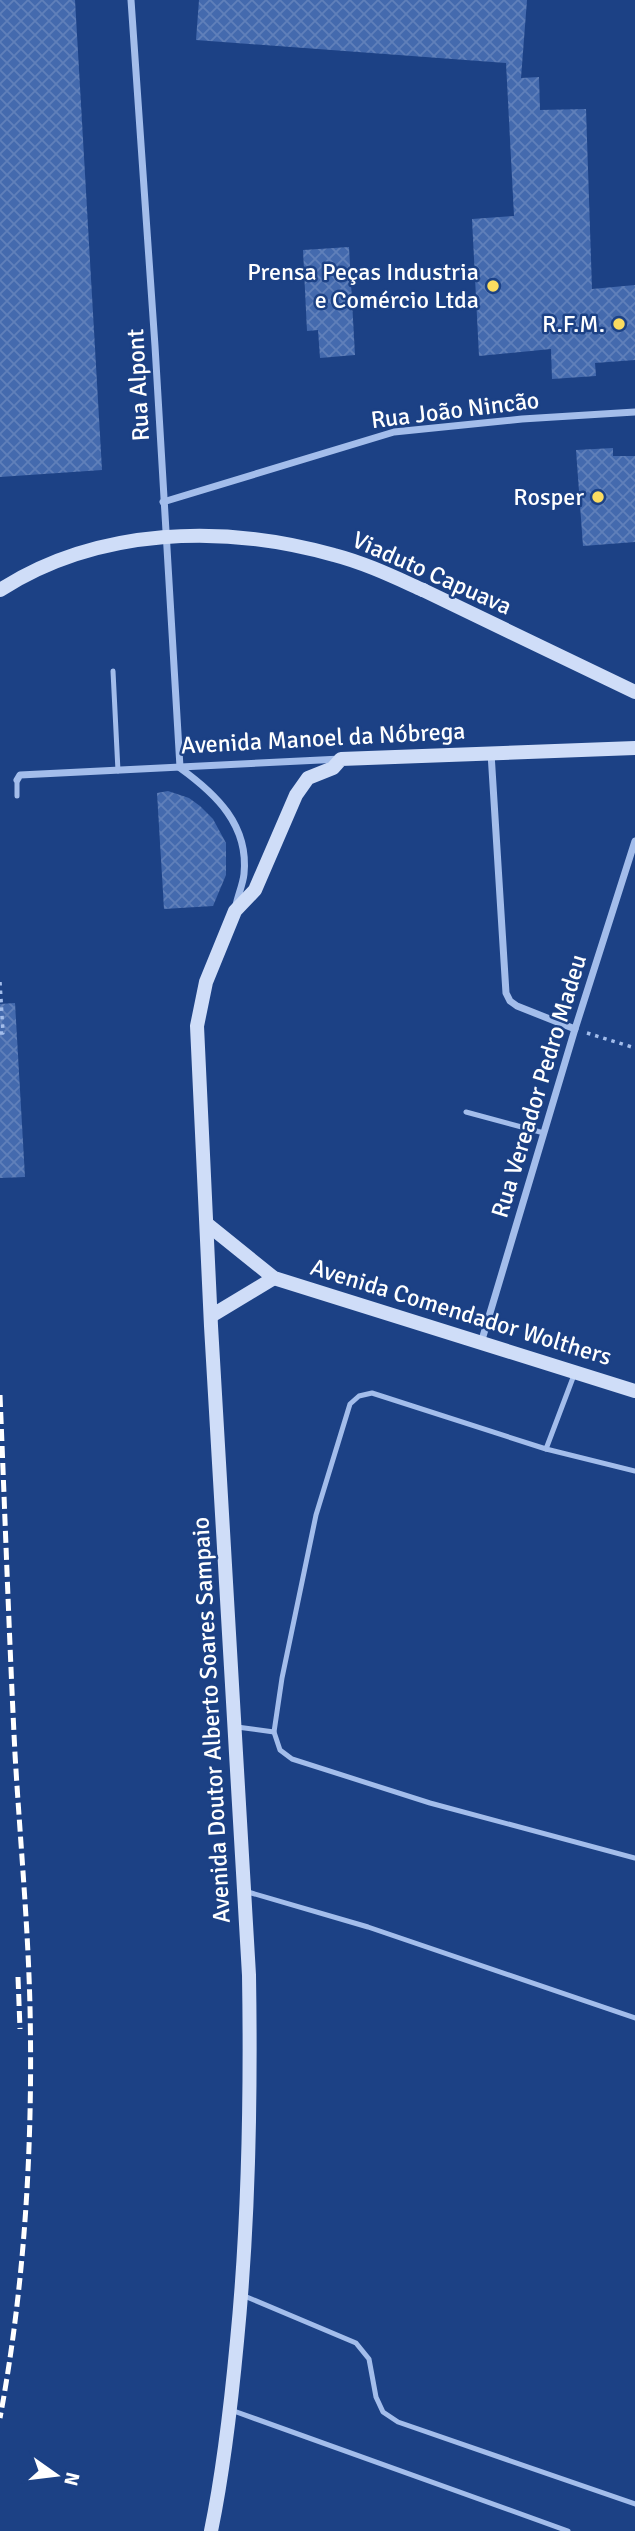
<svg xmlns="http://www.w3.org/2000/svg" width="635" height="2531" font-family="Signika,sans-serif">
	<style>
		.building { fill: url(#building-cross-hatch) }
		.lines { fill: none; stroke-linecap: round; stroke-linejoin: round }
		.path { stroke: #a3bdeb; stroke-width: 3.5; stroke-dasharray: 3.5 5; stroke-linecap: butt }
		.service { stroke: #a3bdeb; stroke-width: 5 }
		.minor { stroke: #a3bdeb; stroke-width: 7 }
		.secondary { stroke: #cfddf8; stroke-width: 14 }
		.rail { stroke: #fff; stroke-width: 5; stroke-dasharray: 12 5; stroke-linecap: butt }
		.secondary-bridge { stroke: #cfddf8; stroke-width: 14 }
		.poi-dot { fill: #fbdc60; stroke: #1c4185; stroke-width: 2.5 }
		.labels { text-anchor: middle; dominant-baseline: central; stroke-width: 5; stroke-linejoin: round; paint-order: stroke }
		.poi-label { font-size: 24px; fill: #fff; stroke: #1c4185; text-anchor: end }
		.street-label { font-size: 24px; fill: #fff; stroke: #1c4185 }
	</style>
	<defs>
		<pattern id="building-cross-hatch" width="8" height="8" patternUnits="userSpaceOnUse" patternTransform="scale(1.75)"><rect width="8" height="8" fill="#446aae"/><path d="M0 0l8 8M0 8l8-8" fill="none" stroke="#6080ba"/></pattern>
	</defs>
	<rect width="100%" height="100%" fill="#1c4185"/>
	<g class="building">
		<path d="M0 0H75L102 470 0 477Z"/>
		<path d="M199 0H527L521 78 539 77 540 110 586 109 592 289 635 285V360L595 363 596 376 552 379 551 349 479 356 472 219 514 216 506 63 196 40Z"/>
		<path d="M349 247 355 355 320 358 318 330 307 331 303 250Z"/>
		<path d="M613 448V456H635V542L583 546 576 450Z"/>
		<path d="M168 791 189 798 200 806 213 819 226 843V875L213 906 164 909 157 793Z"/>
		<path d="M15 1003 25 1177 0 1178V1004Z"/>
	</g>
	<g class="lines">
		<g class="path">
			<path d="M0 982 3 1033H0"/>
			<path d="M587 1033 635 1048"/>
		</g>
		<g class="service">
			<path d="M113 671 118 771"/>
			<path d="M17 780V796"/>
			<path d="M466 1112 544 1133"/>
			<path d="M574 1375 546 1449 372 1393 359 1396 350 1404 316 1515 282 1678 274 1732 280 1750 292 1759 430 1803 635 1858"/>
			<path d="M546 1449 635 1471"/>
			<path d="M237 1727 274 1732"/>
			<path d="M248 1892 368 1927 635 2018"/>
			<path d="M242 2295 356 2343 369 2359 376 2397 383 2412 398 2422 635 2504"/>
			<path d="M231 2410 568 2531"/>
		</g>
		<g class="minor">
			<path d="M131 0 155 346 180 767"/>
			<path d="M163 502 394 432 522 419 635 412"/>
			<path d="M491 753 506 993 510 1001 517 1006 575 1029"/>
			<path d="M180 768C216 794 249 825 244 874 243 884 238 895 236 905"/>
			<path d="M17 780 20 775 341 759"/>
			<path d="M481 1343 575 1029 635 841"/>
		</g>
		<g class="secondary">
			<path d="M423 590 635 692"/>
			<path d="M207 1224 274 1278 635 1391"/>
			<path d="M211 1316 274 1278"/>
			<path d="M211 2531C224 2468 231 2405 237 2341 249 2219 251 2097 249 1975L211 1326 197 1026 206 982 235 911 255 890 296 795 308 778 333 768 341 759 635 748"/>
		</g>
		<g class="rail">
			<path d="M0 1395C5 1515 9 1635 15 1754 20 1839 28 1923 30 2007 33 2143 25 2284 0 2418"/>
			<path d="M18 1977 20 2029"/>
		</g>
		<path class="secondary-bridge" d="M0 590C98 527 224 524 334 555 365 563 394 577 423 590"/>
	</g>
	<g class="poi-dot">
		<circle cx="493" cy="286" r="7"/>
		<circle cx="619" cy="324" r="7"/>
		<circle cx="598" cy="497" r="7"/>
	</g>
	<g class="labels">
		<g class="poi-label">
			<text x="479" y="272">Prensa Peças Industria<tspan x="479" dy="28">e Comércio Ltda</tspan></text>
			<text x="605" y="324">R.F.M.</text>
			<text x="584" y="497">Rosper</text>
		</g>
		<g class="street-label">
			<text transform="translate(138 385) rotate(-93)">Rua Alpont</text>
			<text transform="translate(455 410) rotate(-7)">Rua João Nincão</text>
			<text transform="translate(432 573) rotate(24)">Viaduto Capuava</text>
			<text transform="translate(323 738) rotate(-3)">Avenida Manoel da Nóbrega</text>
			<text transform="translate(539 1086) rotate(-73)">Rua Vereador Pedro Madeu</text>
			<text transform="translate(461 1312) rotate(17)">Avenida Comendador Wolthers</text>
			<text transform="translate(211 1720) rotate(-93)">Avenida Doutor Alberto Soares Sampaio</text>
		</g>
	</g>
	<g transform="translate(56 2475) rotate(104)" stroke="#1c4185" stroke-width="5" paint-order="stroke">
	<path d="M0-5L12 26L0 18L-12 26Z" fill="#ffffff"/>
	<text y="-10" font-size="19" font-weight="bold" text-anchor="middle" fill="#ffffff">N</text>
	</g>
</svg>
